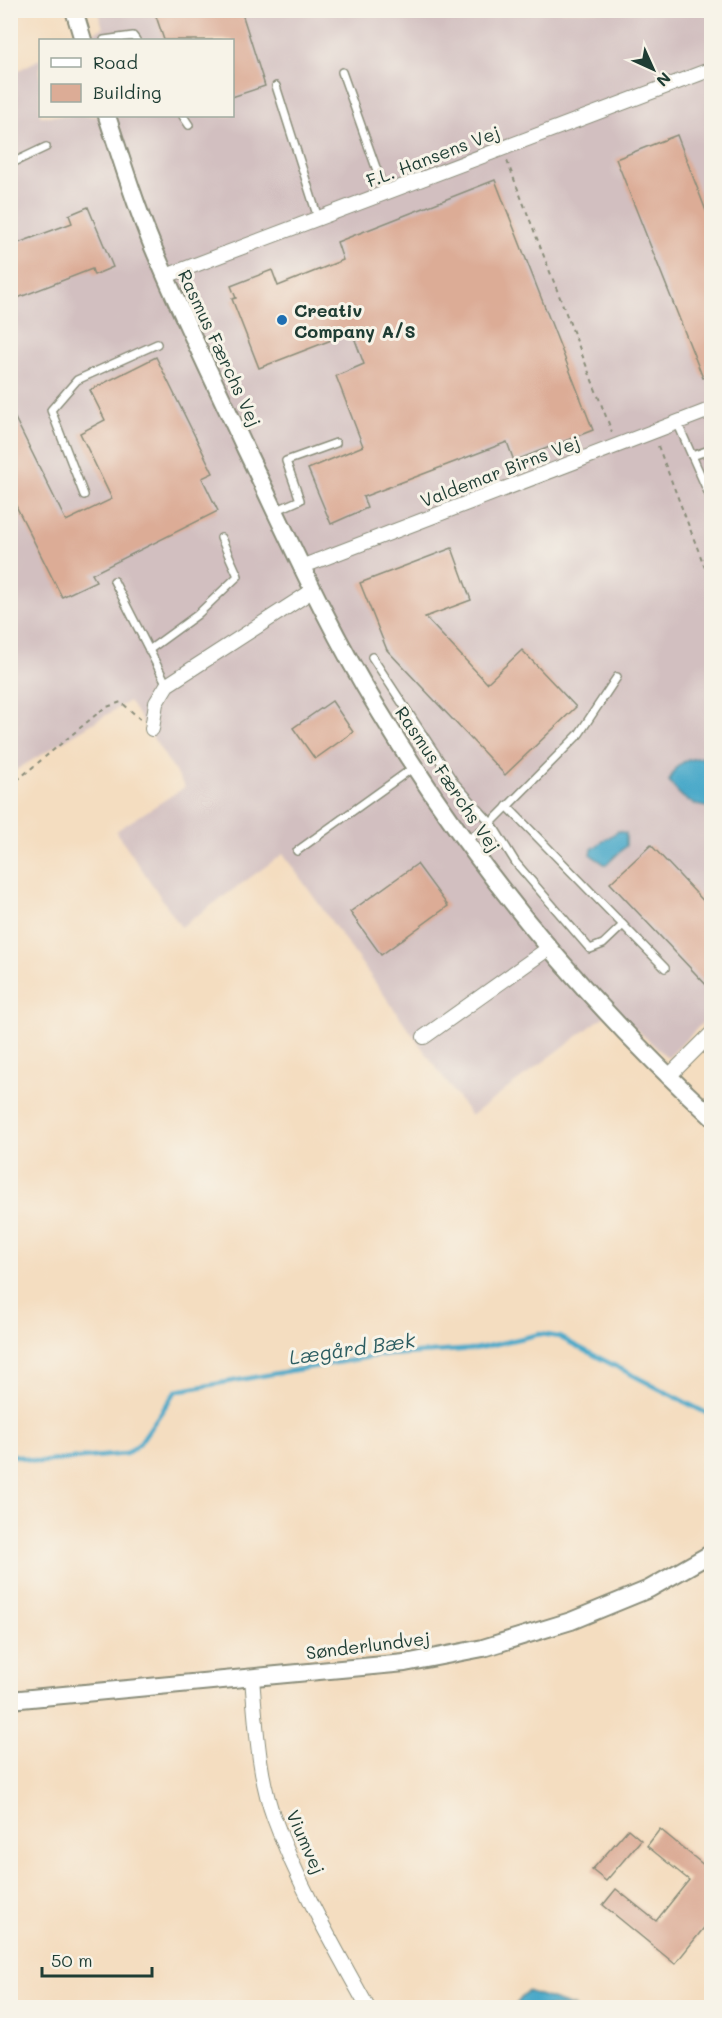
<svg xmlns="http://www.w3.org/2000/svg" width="722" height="2018" font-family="Mali,sans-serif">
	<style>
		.industrial { fill: #d2bfc0 }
		.water { fill: #4aa9c9; stroke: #34737e; stroke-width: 1.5 }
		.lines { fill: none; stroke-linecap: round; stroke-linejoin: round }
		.stream { stroke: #4aa9c9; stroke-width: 4.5 }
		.building { fill: #dcac96 }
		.service-casing { stroke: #8a8d7a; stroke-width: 10 }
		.minor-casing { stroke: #8a8d7a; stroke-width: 16 }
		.tertiary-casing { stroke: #8a8d7a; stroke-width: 20 }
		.path { stroke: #8a8d7a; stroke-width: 2; stroke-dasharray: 4.5 4.5; stroke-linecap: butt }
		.service { stroke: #fff; stroke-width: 7 }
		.minor { stroke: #fff; stroke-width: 14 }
		.tertiary { stroke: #fff; stroke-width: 16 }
		.poi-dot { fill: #1f6fb2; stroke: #f7f3e8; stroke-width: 2 }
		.labels { text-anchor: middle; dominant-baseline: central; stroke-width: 6; stroke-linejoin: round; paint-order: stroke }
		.street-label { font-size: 18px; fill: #1f3d34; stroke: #f7f3e8 }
		.poi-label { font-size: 18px; font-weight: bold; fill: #1f3d34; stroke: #f7f3e8; text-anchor: start }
		.water-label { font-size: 20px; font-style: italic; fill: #2c5d61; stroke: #f7f3e8 }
	</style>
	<rect width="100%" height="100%" fill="#f7f3e8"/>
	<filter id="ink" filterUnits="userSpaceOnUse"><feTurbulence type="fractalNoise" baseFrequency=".0167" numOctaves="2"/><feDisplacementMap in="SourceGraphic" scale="12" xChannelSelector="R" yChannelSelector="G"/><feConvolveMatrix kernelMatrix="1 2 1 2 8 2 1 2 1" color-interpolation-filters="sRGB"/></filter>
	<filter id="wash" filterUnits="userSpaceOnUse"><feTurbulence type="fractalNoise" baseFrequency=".008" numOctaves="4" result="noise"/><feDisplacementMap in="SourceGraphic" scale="24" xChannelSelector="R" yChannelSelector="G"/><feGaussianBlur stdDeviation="1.35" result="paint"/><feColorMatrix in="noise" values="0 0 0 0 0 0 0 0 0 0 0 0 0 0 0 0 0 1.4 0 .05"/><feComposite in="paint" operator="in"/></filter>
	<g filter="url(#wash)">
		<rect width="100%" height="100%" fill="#f4ddc0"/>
		<path class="industrial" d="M98 10 711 11V1014L668 1058 614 1009 471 1116 283 854 181 927 116 831 185 787 129 701 11 773V74L40 59V116H232V40H78L103 28Z"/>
		<g class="water">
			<path d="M705 757 711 761V807C691 807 680 797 669 781 676 762 686 759 705 757Z"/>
			<path d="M618 831 626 833V846L606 865 591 855 592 849Z"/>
			<path d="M527 1991 575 2007H514Z"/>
		</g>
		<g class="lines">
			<path class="stream" d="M10 1454 38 1462 126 1454 139 1444 176 1391 375 1356 475 1349 540 1334 559 1337 712 1416"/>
		</g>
		<g id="blocks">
			<g class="building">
				<path d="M154 10H241L265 86 232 97V40H164Z"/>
				<path d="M677 135 711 224V375L703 378 616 159Z"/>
				<path d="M495 180 593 430 514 461 507 442 363 497 367 508 331 524 308 469 363 446 336 376 364 364 352 332 259 368 232 299 236 298 231 286 272 270 278 286 343 260 337 242Z"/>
				<path d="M88 207 113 267 94 275 92 269 10 301V246L72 223 69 215Z"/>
				<path d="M156 357 213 473 202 478 218 511 92 574 96 581 62 597 10 494V408L66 521 112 499 80 433 105 420 90 390Z"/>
				<path d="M452 548 471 600 425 617 487 683 522 650 576 707 505 775 387 650 360 583Z"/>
				<path d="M332 701 353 732 315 759 293 728Z"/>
				<path d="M651 845 711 909V990L610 883Z"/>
				<path d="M417 864 448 906 381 955 350 912Z"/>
				<path d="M628 1829 641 1840 606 1881 592 1870Z"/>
				<path d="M660 1829 711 1871V1919L675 1964 603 1905 616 1889 656 1921 689 1880 647 1846Z"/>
			</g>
		</g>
	</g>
	<g filter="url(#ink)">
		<use href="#blocks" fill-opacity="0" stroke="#8a8d7a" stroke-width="1.5"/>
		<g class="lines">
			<defs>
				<g id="service">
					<path d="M104 40 133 36 136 40"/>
					<path d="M342 72 385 193"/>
					<path d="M276 86 318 218"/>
					<path d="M183 116 189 125"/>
					<path d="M10 164 46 147"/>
					<path d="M677 422 712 501"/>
					<path d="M692 456 712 449"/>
					<path d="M84 495 51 410 77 380 157 344"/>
					<path d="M275 511 300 500 286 461 336 443"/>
					<path d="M114 581 167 685"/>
					<path d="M149 650 197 615 238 576 221 538"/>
					<path d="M372 657 454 782 491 823 516 863 590 949 603 944 623 925"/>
					<path d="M507 806 665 968"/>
					<path d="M466 841 491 823 579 734 617 677"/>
					<path d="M297 851 414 767"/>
				</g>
				<g id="minor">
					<path d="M166 276 712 69"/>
					<path d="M301 567 712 409"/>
					<path d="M152 729 156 703 167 685 312 591"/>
					<path d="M424 1037 549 948"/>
					<path d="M668 1077 712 1033"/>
					<path d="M252 1678C256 1723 258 1775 274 1818 298 1884 334 1947 368 2008"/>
				</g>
				<g id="tertiary">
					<path d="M74 10 83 40"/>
					<path d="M107 116C123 164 138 214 159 261 186 325 217 387 246 450 288 537 327 626 378 709 469 860 581 997 712 1117"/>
					<path d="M10 1700 405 1663 483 1648 571 1621 649 1589 712 1553"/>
				</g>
			</defs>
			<use href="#service" class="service-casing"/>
			<use href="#minor" class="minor-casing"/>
			<use href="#tertiary" class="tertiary-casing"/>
			<g class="path">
				<path d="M507 161 612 432"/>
				<path d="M658 446 712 586"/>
				<path d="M10 786 104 708 121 702 140 719"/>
			</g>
			<use href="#service" class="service"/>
			<use href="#minor" class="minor"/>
			<use href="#tertiary" class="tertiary"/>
		</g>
	</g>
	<circle class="poi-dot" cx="282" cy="320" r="6"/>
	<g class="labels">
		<g class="street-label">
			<text transform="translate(433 156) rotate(-21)">F.L. Hansens Vej</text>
			<text transform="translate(220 348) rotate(65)">Rasmus Færchs Vej</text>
			<text transform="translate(500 471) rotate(-21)">Valdemar Birns Vej</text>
			<text transform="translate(448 779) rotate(56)">Rasmus Færchs Vej</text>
			<text transform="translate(368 1645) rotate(-7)">Sønderlundvej</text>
			<text transform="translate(306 1842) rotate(66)">Viumvej</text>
		</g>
		<g class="poi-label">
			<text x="294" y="310">Creativ<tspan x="294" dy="21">Company A/S</tspan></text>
		</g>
		<g class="water-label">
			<text transform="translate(352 1348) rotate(-8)">Lægård Bæk</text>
		</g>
	</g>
	<rect width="722" height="2018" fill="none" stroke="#f7f3e8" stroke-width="36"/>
	<rect x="39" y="39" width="195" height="78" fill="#f7f3e8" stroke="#a1aaa0" stroke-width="1.5"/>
	<rect x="51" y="58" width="30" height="9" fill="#ffffff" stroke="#a1aaa0" stroke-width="1.5"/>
	<text x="93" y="69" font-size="18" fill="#1f3d34">Road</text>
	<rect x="51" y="84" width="30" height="18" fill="#dcac96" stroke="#a1aaa0" stroke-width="1.5"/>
	<text x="93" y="99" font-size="18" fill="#1f3d34">Building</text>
	<g transform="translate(653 69) rotate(135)" stroke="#f7f3e8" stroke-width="4.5" paint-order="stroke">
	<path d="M0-4.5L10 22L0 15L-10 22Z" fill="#1f3d34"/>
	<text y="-9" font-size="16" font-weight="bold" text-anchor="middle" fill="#1f3d34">N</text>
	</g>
	<path d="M42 1967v9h110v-9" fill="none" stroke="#1f3d34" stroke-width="3"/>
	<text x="51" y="1967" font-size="18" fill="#1f3d34" stroke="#f7f3e8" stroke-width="4.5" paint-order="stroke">50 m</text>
</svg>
